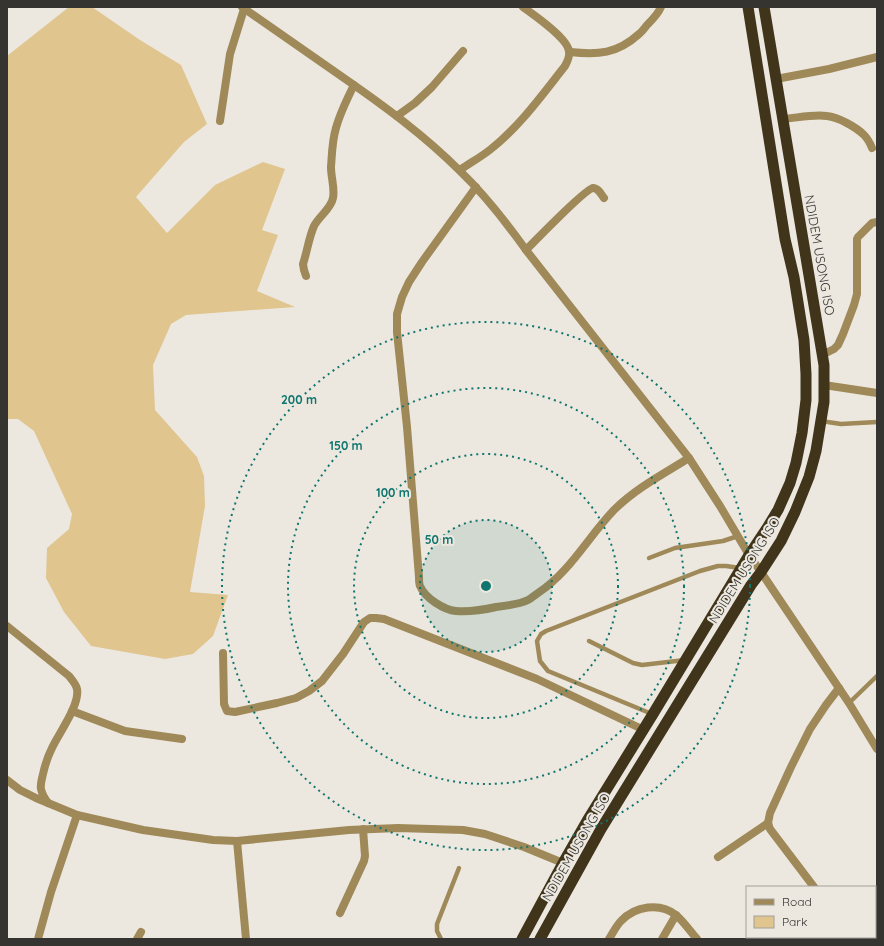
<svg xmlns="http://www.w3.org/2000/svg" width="884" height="946" font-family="Quicksand,sans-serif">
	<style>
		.green { fill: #e0c58e }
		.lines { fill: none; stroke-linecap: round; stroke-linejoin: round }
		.service { stroke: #a08958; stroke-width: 4.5 }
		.minor { stroke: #a08958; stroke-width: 8 }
		.tertiary { stroke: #a08958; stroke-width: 8 }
		.trunk { stroke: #40341a; stroke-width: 11 }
		.ring { fill: none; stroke: #0f766e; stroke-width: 2; stroke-dasharray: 2 4 }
		.labels { text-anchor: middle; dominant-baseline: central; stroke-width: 4; stroke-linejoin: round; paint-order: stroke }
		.street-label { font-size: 13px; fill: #353431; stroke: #ece8e0 }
		.centre { fill: #0f766e; stroke: #ece8e0; stroke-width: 2 }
		.ring-label { font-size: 12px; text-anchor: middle; font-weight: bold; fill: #0f766e; stroke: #ece8e0; stroke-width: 4; stroke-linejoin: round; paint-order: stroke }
	</style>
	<rect width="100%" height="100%" fill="#ece8e0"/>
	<path class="green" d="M69 7H92L140 40 181 65 207 124 184 142 136 197 167 233 215 185 263 162 285 169 262 230 278 235 257 291 295 307 186 315 171 324 153 365 155 410 197 457 204 476 205 506 190 592 228 595 213 636 193 654 165 659 91 646 64 612 46 578 47 548 69 529 72 514 34 431 18 419H7V56Z"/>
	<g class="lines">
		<g class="service">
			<path d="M821 421 841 424 877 422"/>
			<path d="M649 558 675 548 723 541 738 536"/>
			<path d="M589 641 633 663 642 665 685 660"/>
			<path d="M849 703 877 676"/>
			<path d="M652 714 548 671 540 661 537 641 541 634 546 631 700 571 718 566H726L740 568"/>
			<path d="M441 939 437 931V924L459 868"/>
		</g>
		<g class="minor">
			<path d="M242 7C275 30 308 53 341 76 383 105 424 135 460 171 485 195 506 222 526 250L689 458 720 506 749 555"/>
			<path d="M570 52C598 55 617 54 639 34 643 31 645 27 648 24 653 19 658 14 661 7"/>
			<path d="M776 79 829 69 877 57"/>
			<path d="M397 116 415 103 432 87 463 51"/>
			<path d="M783 119C797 118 813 114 827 116 838 117 856 127 864 135 867 138 870 143 872 148"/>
			<path d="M220 121 230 54 244 9"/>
			<path d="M460 170C470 163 481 157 491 149 520 126 542 95 565 66 567 62 570 57 569 52 569 39 534 15 523 7"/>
			<path d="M476 187 422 262 409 282 402 297 397 314V332L407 427 419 577C419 580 419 584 420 586 425 598 444 610 456 611 469 612 483 610 496 607 505 606 520 604 528 600 532 598 535 595 538 593 570 572 588 537 614 510 635 489 663 474 689 458"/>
			<path d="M526 250C535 241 585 189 593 188 598 188 601 194 604 198"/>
			<path d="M306 276 304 270 303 264C307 252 309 237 314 226 319 216 331 209 333 198 335 188 331 178 331 167 332 154 332 141 336 128 340 113 347 99 354 85"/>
			<path d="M822 355 834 349 838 345 843 334 854 305 857 294V239L858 237 872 223 877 222"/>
			<path d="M824 385 877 393"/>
			<path d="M7 626 69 676C72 680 76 684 77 689 80 705 59 733 52 748 48 756 45 765 43 774 42 779 40 784 41 789 42 794 45 799 48 803"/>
			<path d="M223 653 224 704 227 711 235 712 277 703 296 698 309 691 322 681 343 654 364 622 370 618H376L384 619 537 679 644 730"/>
			<path d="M72 711 125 731 182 739"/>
			<path d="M7 780 20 790 36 798 77 815 143 830 213 840 237 841 349 830 398 828 463 830 485 834 524 847 563 863"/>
			<path d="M237 841 246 939"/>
			<path d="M718 857 768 823"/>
			<path d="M814 887 770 829 768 823 770 813 791 767 810 729 826 705 839 688"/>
			<path d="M340 913 364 861 365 856 363 829"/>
			<path d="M38 939 51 892 77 815"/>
			<path d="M137 939 141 932"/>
			<path d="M609 939C613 933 616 926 621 921 635 906 660 902 676 915 684 922 690 931 697 939"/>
			<path d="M662 939 676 915"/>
		</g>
		<path class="tertiary" d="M749 555 761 572 849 703 877 749"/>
		<g class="trunk">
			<path d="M522 939 563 863 587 821 653 714 749 555 767 528 778 510 790 483 796 463 802 433 806 400V374L804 340 794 277 785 239 748 7"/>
			<path d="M540 939 601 829 751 585 761 572 781 541 795 512 809 477 816 451 824 402V365L764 7"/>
		</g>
	</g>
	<circle cx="486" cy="586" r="66" fill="#0f766e" fill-opacity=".12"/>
	<g class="ring">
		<circle cx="486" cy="586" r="66"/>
		<circle cx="486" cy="586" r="132"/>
		<circle cx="486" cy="586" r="198"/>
		<circle cx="486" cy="586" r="264"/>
	</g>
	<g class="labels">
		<g class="street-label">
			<text transform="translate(820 255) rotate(80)">NDIDEM USONG ISO</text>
			<text transform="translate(744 570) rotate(-58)">NDIDEM USONG ISO</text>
			<text transform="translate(576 847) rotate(-60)">NDIDEM USONG ISO</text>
		</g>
	</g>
	<circle cx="486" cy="586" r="6" class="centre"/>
	<g class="ring-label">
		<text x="299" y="404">200 m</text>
		<text x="346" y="450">150 m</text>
		<text x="393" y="497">100 m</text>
		<text x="439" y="544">50 m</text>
	</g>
	<rect width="884" height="946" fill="none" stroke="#353431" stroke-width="16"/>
	<rect x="746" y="886" width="130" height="52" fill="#ece8e0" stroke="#a3a09a"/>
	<rect x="754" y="899" width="20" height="6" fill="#a08958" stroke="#a3a09a"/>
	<text x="782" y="906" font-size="12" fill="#353431">Road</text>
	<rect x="754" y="916" width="20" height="12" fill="#e0c58e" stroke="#a3a09a"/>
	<text x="782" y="926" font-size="12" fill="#353431">Park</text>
</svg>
